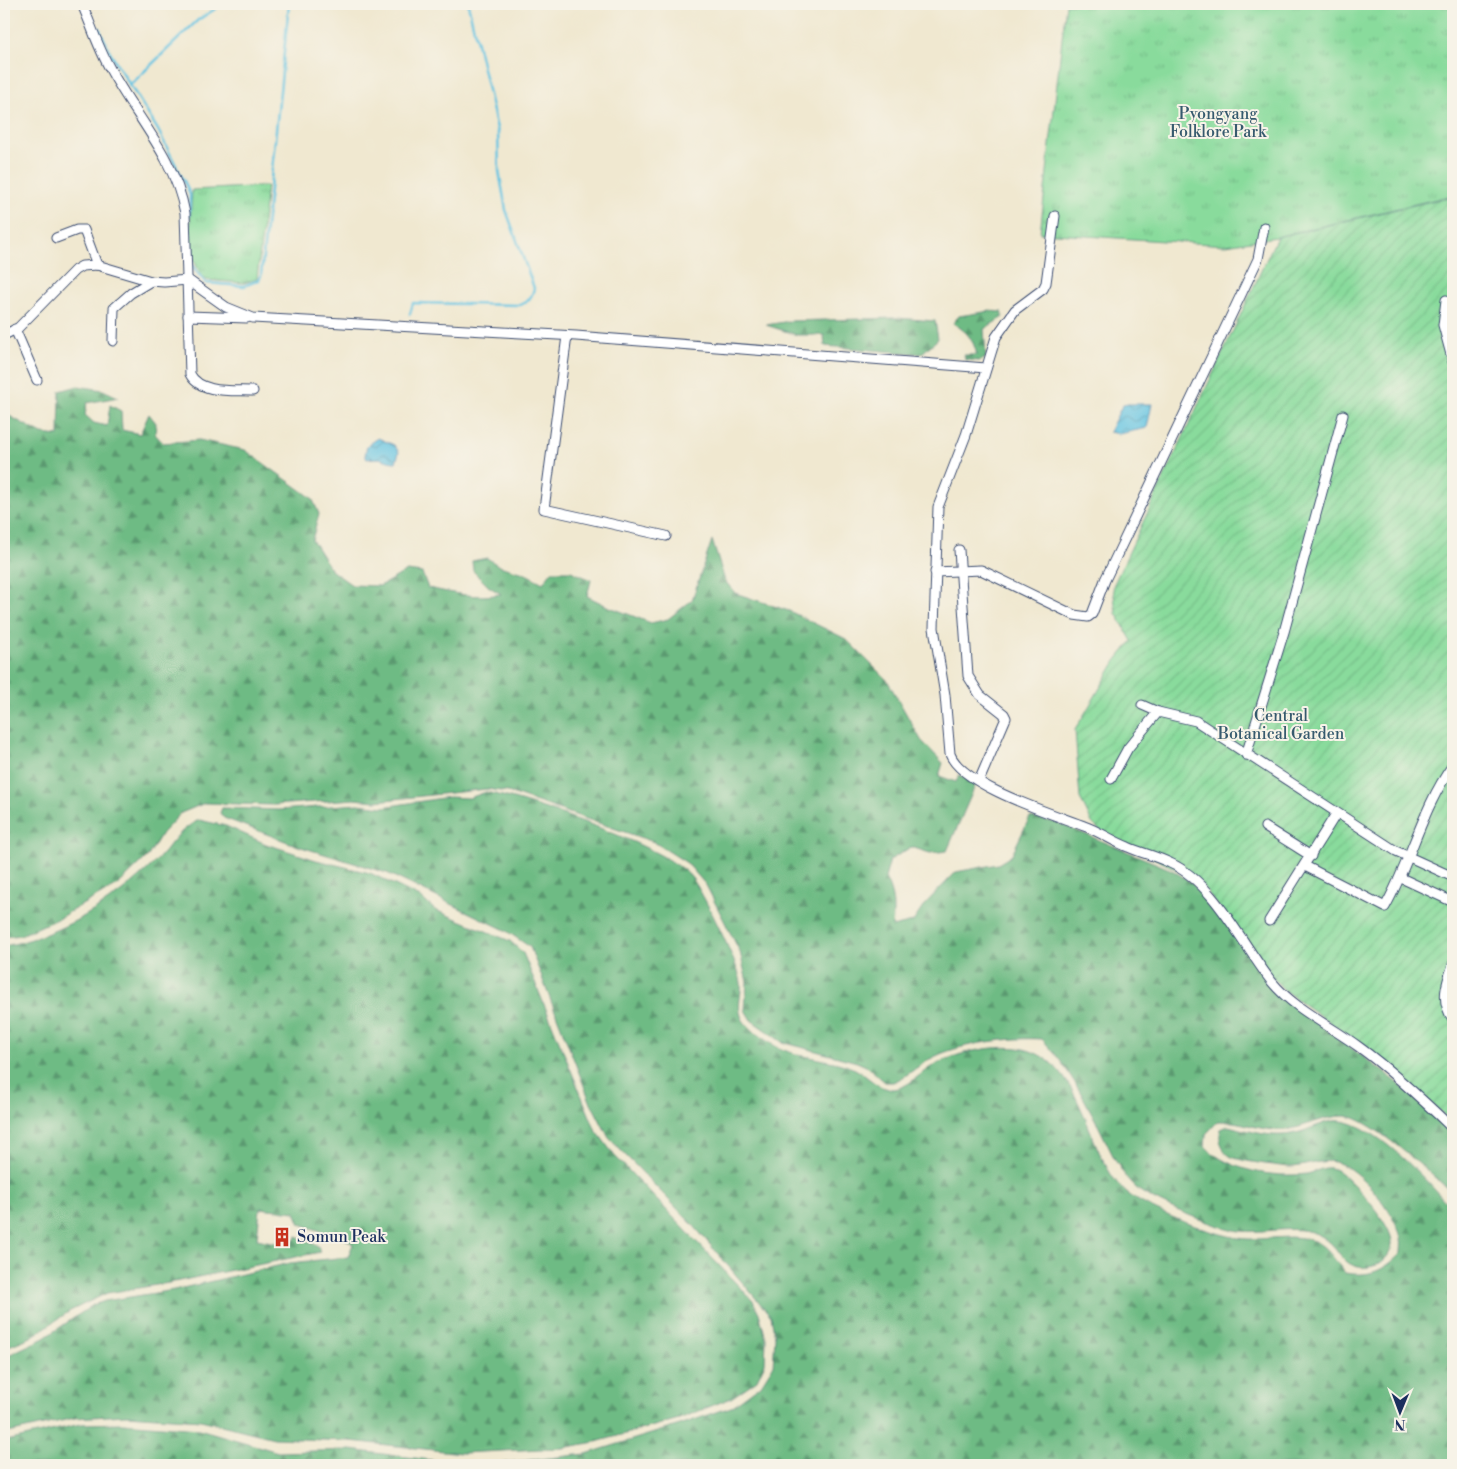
<svg xmlns="http://www.w3.org/2000/svg" width="1457" height="1469" font-family="'Libre Bodoni',serif">
	<style>
		.grass { fill: url(#grass-tufts); stroke: #52857d }
		.forest { fill: url(#forest-firs); stroke: #447571 }
		.garden { fill: url(#garden-furrows); stroke: #52857d }
		.water { fill: url(#water-waves); stroke: #407aa0 }
		.lines { fill: none; stroke-linecap: round; stroke-linejoin: round }
		.stream { stroke: #64c4e2; stroke-width: 2.5 }
		.street-casing { stroke: #3b4b6f; stroke-width: 11 }
		.street { stroke: #fff; stroke-width: 9 }
		.labels { text-anchor: middle; dominant-baseline: central; stroke-width: 4; stroke-linejoin: round; paint-order: stroke }
		.park-label { font-size: 16px; fill: #365a6e; stroke: #f7f3e8 }
		.poi-label { font-size: 16px; fill: #1b2f5e; stroke: #f7f3e8; text-anchor: start }
	</style>
	<defs>
		<pattern id="grass-tufts" width="24" height="20" patternUnits="userSpaceOnUse" patternTransform="scale(1.25)"><rect width="24" height="20" fill="#89db9c"/><path d="M3 7l-1-3M5 7V3M7 7l1-3M15 17l-1-3M17 17v-4M19 17l1-3" fill="none" stroke="#76bc89"/></pattern>
		<pattern id="forest-firs" width="22" height="20" patternUnits="userSpaceOnUse" patternTransform="scale(1.25)"><rect width="22" height="20" fill="#6ebb84"/><path d="M5 1l3.5 6h-7zM16 11l3.5 6h-7z" fill="#5a986f"/></pattern>
		<pattern id="garden-furrows" width="10" height="10" patternUnits="userSpaceOnUse" patternTransform="scale(1.25)"><rect width="10" height="10" fill="#89db9c"/><path d="M-1 1l2-2M0 10L10 0M9 11l2-2" fill="none" stroke="#76bc89"/></pattern>
		<pattern id="water-waves" width="16" height="10" patternUnits="userSpaceOnUse" patternTransform="scale(1.25)"><rect width="16" height="10" fill="#64c4e2"/><path d="M0 5q4-4 8 0t8 0" fill="none" stroke="#52a0ba"/></pattern>
	</defs>
	<rect width="100%" height="100%" fill="#f7f3e8"/>
	<filter id="ink" filterUnits="userSpaceOnUse"><feTurbulence type="fractalNoise" baseFrequency=".02" numOctaves="2"/><feDisplacementMap in="SourceGraphic" scale="10" xChannelSelector="R" yChannelSelector="G"/><feConvolveMatrix kernelMatrix="1 2 1 2 8 2 1 2 1" color-interpolation-filters="sRGB"/></filter>
	<filter id="wash" filterUnits="userSpaceOnUse"><feTurbulence type="fractalNoise" baseFrequency=".0096" numOctaves="4" result="noise"/><feDisplacementMap in="SourceGraphic" scale="20" xChannelSelector="R" yChannelSelector="G"/><feGaussianBlur stdDeviation="1.12" result="paint"/><feColorMatrix in="noise" values="0 0 0 0 0 0 0 0 0 0 0 0 0 0 0 0 0 1.4 0 .05"/><feComposite in="paint" operator="in"/></filter>
	<g filter="url(#wash)">
		<rect width="100%" height="100%" fill="#f0e8d0"/>
		<g class="grass">
			<path d="M1066 4H1453V195L1276 237 1226 245 1040 233Z"/>
			<path d="M267 186 257 279 244 283 206 280C184 257 191 219 192 190Z"/>
		</g>
		<g class="forest">
			<path d="M990 311 1002 312 1003 317 984 329 986 358 980 361 965 360 964 355H977C973 338 967 332 953 323L959 316Z"/>
			<path d="M897 318 935 321 938 339 921 354 825 346 824 335H797L766 325 790 321Z"/>
			<path d="M78 386 103 390 118 397 87 403 85 415 94 423 107 426 110 405 121 411 122 430 140 434 149 414 156 423 155 434 163 443 199 440 245 450 312 498 319 514 312 540 332 571 352 585 380 586 407 571 422 573 428 588C452 593 477 599 501 594L488 586 473 571 472 561 487 558 499 566 524 573 543 583 552 571H571L591 580 587 596 607 606 651 623 668 619 692 600 712 540 725 581 735 593 789 611 846 639 887 680 921 740 943 763 939 776 956 782 959 775 976 784 947 851 930 853 911 847 890 860 885 878C894 895 894 908 892 927L913 922 925 904 956 872 998 864 1011 856 1030 817 1058 823 1172 870 1191 882 1219 913 1284 998 1397 1082 1453 1135V1196L1444 1185C1424 1169 1368 1116 1345 1116 1324 1116 1306 1127 1285 1130 1262 1132 1241 1120 1218 1121L1206 1134 1205 1146C1228 1171 1274 1178 1307 1174 1317 1172 1326 1164 1336 1170 1352 1179 1394 1226 1392 1244 1390 1265 1362 1275 1346 1261 1342 1258 1339 1253 1336 1249 1312 1218 1275 1234 1241 1231 1219 1229 1158 1204 1140 1191 1121 1177 1111 1151 1101 1131 1084 1098 1068 1066 1042 1039 1012 1037 963 1043 936 1056 920 1063 909 1076 893 1082H885L868 1067 857 1062 782 1042 751 1020 745 1010 747 982 740 952 706 885 687 863 654 842 508 792 487 789 376 801 354 799 274 805 205 803 181 813 162 833 148 856 119 884 57 919 21 935 4 937V413L42 434 59 436 60 391Z"/>
			<path d="M486 792C529 801 666 846 691 877 702 890 740 968 741 983 742 994 737 1004 741 1016 745 1028 768 1042 779 1048 803 1059 831 1058 855 1069 867 1075 878 1090 893 1089 908 1088 919 1074 931 1067 954 1053 991 1045 1018 1048 1087 1058 1084 1159 1128 1194 1151 1211 1219 1238 1248 1239 1269 1240 1294 1233 1314 1241 1327 1246 1336 1262 1345 1273 1369 1277 1384 1271 1401 1253 1401 1249 1402 1243 1401 1238 1396 1213 1360 1168 1335 1162 1321 1159 1304 1167 1290 1167 1279 1166 1237 1161 1230 1156 1221 1150 1218 1139 1221 1129L1228 1126C1251 1131 1273 1139 1296 1133 1309 1130 1321 1123 1333 1121 1370 1116 1430 1184 1453 1210V1465H4V1443L7 1441 81 1424 123 1423 199 1429 278 1452 351 1450 439 1461 493 1464 586 1454 680 1425 731 1407 761 1385 773 1366 775 1337 771 1316 694 1226 609 1138 590 1101 530 947 505 930 387 873 301 847 224 818 220 813 222 808 279 810 358 804 383 807 449 797 469 798Z"/>
			<path d="M199 820 226 826 266 844 316 860 370 873 420 897 435 910 510 941 523 953 595 1129 614 1155 753 1301 759 1313 766 1338 765 1363 757 1380 731 1398 679 1419 596 1442 562 1448 462 1453 350 1441 274 1438 201 1420 126 1415 74 1418 4 1434V1357L44 1338 93 1305 105 1301 174 1290 290 1263 348 1257 353 1244 345 1239 300 1224 295 1212 260 1208 257 1239 290 1246 297 1236 318 1246 320 1252 169 1283 107 1293 70 1311 31 1337 4 1348V946C59 936 114 903 153 864 171 847 176 831 199 820Z"/>
		</g>
		<path class="garden" d="M1453 196V1123L1376 1055 1285 991 1267 971 1198 880 1100 831 1092 823 1080 798 1075 730 1116 661 1132 641 1116 613 1113 586 1277 237Z"/>
		<g class="water">
			<path d="M1126 404H1152L1147 428 1119 434 1109 432 1122 406Z"/>
			<path d="M378 438 394 445 399 452 396 462C384 462 385 456 367 459L365 455 367 446Z"/>
		</g>
		<g class="lines">
			<g class="stream">
				<path d="M99 28 112 56 158 130 187 187 190 195 189 215"/>
				<path d="M129 86 198 20 223 4"/>
				<path d="M190 253 192 266 206 283 244 286 259 280 261 276 289 4"/>
				<path d="M410 314 413 303 520 305C529 301 532 297 534 288L506 210 499 171 498 133 468 4"/>
			</g>
		</g>
	</g>
	<g filter="url(#ink)">
		<g class="lines">
			<defs>
				<g id="street">
					<path d="M82 4C91 25 98 47 109 67 136 118 174 155 185 213L190 374C200 394 233 390 253 391"/>
					<path d="M1055 216 1046 283 1043 289 1015 310 996 337 966 435 938 507 934 628 945 695 950 754C962 786 1053 814 1084 826 1099 831 1112 841 1128 847 1141 853 1156 856 1170 863 1214 882 1243 946 1272 982 1295 1010 1331 1026 1359 1047 1392 1071 1424 1101 1453 1129"/>
					<path d="M56 238 77 230H84L97 265"/>
					<path d="M1446 300 1443 325 1453 362"/>
					<path d="M188 316 247 318"/>
					<path d="M15 329 37 380"/>
					<path d="M4 335 18 328 75 270 82 266 97 265 151 281 164 282 188 280 226 307 253 318 576 336 986 368"/>
					<path d="M567 336 544 509 666 536"/>
					<path d="M113 341 114 308 131 293 151 281"/>
					<path d="M959 550 968 676 980 695 1004 714 1006 718 979 781"/>
					<path d="M935 572 981 570 1074 615 1088 617 1092 614 1105 580 1258 259 1264 227"/>
					<path d="M1142 705 1158 712 1196 721 1396 851 1453 877"/>
					<path d="M1246 755 1284 632 1343 415"/>
					<path d="M1111 779 1128 748 1158 712"/>
					<path d="M1265 827 1311 856"/>
					<path d="M1305 866 1385 907C1411 861 1422 808 1453 765"/>
					<path d="M1401 878 1453 902"/>
					<path d="M1269 921 1336 814"/>
					<path d="M1453 965C1446 984 1440 1001 1453 1019"/>
				</g>
			</defs>
			<use href="#street" class="street-casing"/>
			<use href="#street" class="street"/>
		</g>
	</g>
	<defs>
		<symbol id="building-bare" viewBox="-9 -9 18 18"><path d="M-4-6H4V6H1V3H-1V6H-4ZM-2.5-4.3h1.7v1.8h-1.7ZM.8-4.3h1.7v1.8H.8ZM-2.5-1h1.7V.8h-1.7ZM.8-1h1.7V.8H.8Z" fill="#c8321e" stroke="#f7f3e8" stroke-width="2.5" paint-order="stroke"/></symbol>
	</defs>
	<g fill-rule="evenodd">
		<use href="#building-bare" x="268" y="1223" width="28" height="28"/>
	</g>
	<g class="labels">
		<g class="park-label">
			<text x="1218" y="114">Pyongyang<tspan x="1218" dy="18">Folklore Park</tspan></text>
			<text x="1281" y="716">Central<tspan x="1281" dy="18">Botanical Garden</tspan></text>
		</g>
		<g class="poi-label">
			<text x="297" y="1237">Somun Peak</text>
		</g>
	</g>
	<rect width="1457" height="1469" fill="none" stroke="#f7f3e8" stroke-width="20"/>
	<g transform="translate(1400 1412) rotate(181)" stroke="#f7f3e8" stroke-width="4" paint-order="stroke">
	<path d="M0-4L9 19L0 12L-9 19Z" fill="#1b2f5e"/>
	<text y="-8" font-size="14" font-weight="bold" text-anchor="middle" fill="#1b2f5e">N</text>
	</g>
</svg>
